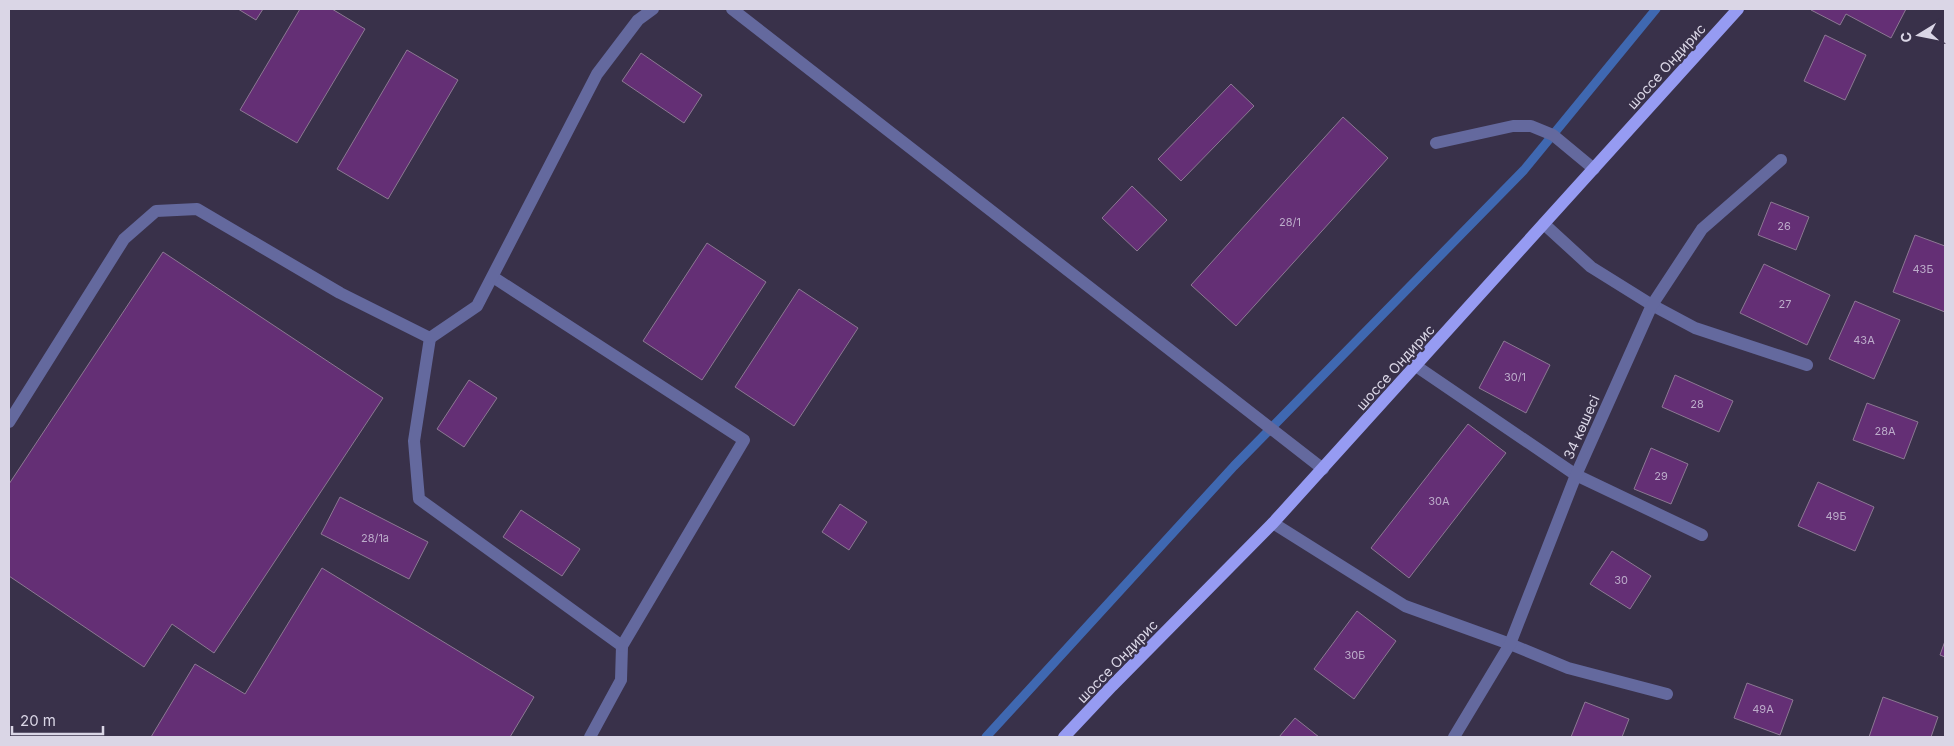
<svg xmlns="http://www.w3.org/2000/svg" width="1954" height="746" font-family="Inter,sans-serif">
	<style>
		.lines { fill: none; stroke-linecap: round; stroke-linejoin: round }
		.stream { stroke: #3f68b1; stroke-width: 9 }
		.building { fill: #642f75; stroke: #8c7893 }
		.minor { stroke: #64699e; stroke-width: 12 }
		.major { stroke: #969bf2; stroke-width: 12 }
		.labels { text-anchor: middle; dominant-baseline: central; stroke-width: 4.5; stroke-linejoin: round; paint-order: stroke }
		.number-label { font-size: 11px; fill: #bcacca }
		.street-label { font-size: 14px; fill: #dad6e6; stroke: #39314a }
	</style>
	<rect width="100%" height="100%" fill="#39314a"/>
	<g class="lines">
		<path class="stream" d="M986 737 1234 466 1524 170 1656 9"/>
	</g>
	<g class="building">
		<path d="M238 9H263L256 20Z"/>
		<path d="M300 9H332L365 29 297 143 240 110Z"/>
		<path d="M1811 9H1906L1891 38 1846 14 1840 25 1811 10Z"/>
		<path d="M1825 35 1866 55 1845 100 1804 81Z"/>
		<path d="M407 50 458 80 388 199 337 169Z"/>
		<path d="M641 53 702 95 684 123 622 81Z"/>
		<path d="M1231 84 1254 106 1181 181 1158 159Z"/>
		<path d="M1343 117 1388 158 1236 326 1191 285Z"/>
		<path d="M1132 186 1167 220 1137 251 1102 218Z"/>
		<path d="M1771 202 1809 217 1796 250 1758 235Z"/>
		<path d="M1915 235 1945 246V312L1893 292Z"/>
		<path d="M707 243 766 282 702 380 643 341Z"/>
		<path d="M163 252 383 398 214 653 172 624 144 667 9 576V484Z"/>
		<path d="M1764 264 1830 295 1807 345 1740 313Z"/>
		<path d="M799 289 858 328 794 426 735 387Z"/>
		<path d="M1855 301 1900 320 1874 379 1829 359Z"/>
		<path d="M1504 341 1550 365 1526 413 1479 388Z"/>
		<path d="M1675 375 1733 401 1719 432 1662 407Z"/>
		<path d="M469 380 497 398 464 447 437 429Z"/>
		<path d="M1867 403 1918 422 1904 459 1853 440Z"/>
		<path d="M1468 424 1506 453 1409 578 1371 548Z"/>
		<path d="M1651 448 1688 464 1671 504 1634 489Z"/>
		<path d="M1818 482 1874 507 1855 551 1798 526Z"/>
		<path d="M340 497 428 542 409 579 321 534Z"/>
		<path d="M840 504 867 522 849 550 822 532Z"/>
		<path d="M521 510 580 549 562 576 503 537Z"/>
		<path d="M1612 551 1651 576 1630 609 1590 584Z"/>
		<path d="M322 568 534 697 510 737H151L195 664 245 694Z"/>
		<path d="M1357 611 1396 641 1354 699 1314 669Z"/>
		<path d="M1945 641V657L1940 655Z"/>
		<path d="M1747 683 1793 700 1780 735 1734 718Z"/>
		<path d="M1883 697 1938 717 1931 737H1869Z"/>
		<path d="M1585 702 1629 719 1622 737H1571Z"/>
		<path d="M1295 718 1319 737H1279Z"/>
	</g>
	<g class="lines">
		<g class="minor">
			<path d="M732 9 1323 469"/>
			<path d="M1436 143 1513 126H1531L1553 135 1594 169"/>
			<path d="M1544 224 1591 267 1652 305 1695 328 1807 365"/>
			<path d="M493 277 744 440 622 646 621 680 590 737"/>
			<path d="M430 338 414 441 419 499 622 646"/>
			<path d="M1416 366 1576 475 1702 535"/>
			<path d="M9 422 124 239 156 211 197 209 340 293 430 338 477 306 597 74 638 20 653 9"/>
			<path d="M1273 523 1405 606 1510 644 1568 668 1667 694"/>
			<path d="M1454 737 1510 644 1576 475 1652 305 1702 229 1781 160"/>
		</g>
		<path class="major" d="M1064 737 1112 686 1273 523 1738 9"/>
	</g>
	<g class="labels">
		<g class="number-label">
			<text x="1290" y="222">28/1</text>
			<text x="1784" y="226">26</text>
			<text x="1923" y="269">43Б</text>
			<text x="1785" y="304">27</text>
			<text x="1864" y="340">43А</text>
			<text x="1515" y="377">30/1</text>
			<text x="1697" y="404">28</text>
			<text x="1885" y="431">28А</text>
			<text x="1661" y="476">29</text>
			<text x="1439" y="501">30А</text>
			<text x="1836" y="516">49Б</text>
			<text x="375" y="538">28/1а</text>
			<text x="1621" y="580">30</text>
			<text x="1355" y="655">30Б</text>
			<text x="1763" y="709">49А</text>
		</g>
		<g class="street-label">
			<text transform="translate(1666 66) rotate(-48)">шоссе Ондирис</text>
			<text transform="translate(1395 367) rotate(-48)">шоссе Ондирис</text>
			<text transform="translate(1581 427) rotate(-66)">34 көшесі</text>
			<text transform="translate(1117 661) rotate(-46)">шоссе Ондирис</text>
		</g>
	</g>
	<rect width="1954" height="746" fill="none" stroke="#dad6e6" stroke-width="20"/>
	<g transform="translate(1919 35) rotate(260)" stroke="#39314a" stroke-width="4" paint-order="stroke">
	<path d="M0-4L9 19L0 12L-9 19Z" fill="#dad6e6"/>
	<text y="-8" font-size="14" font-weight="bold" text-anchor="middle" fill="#dad6e6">С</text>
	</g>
	<path d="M12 726v8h91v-8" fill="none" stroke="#dad6e6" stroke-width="2.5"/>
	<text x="20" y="726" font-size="15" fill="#dad6e6" stroke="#39314a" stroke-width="4" paint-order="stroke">20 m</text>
</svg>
